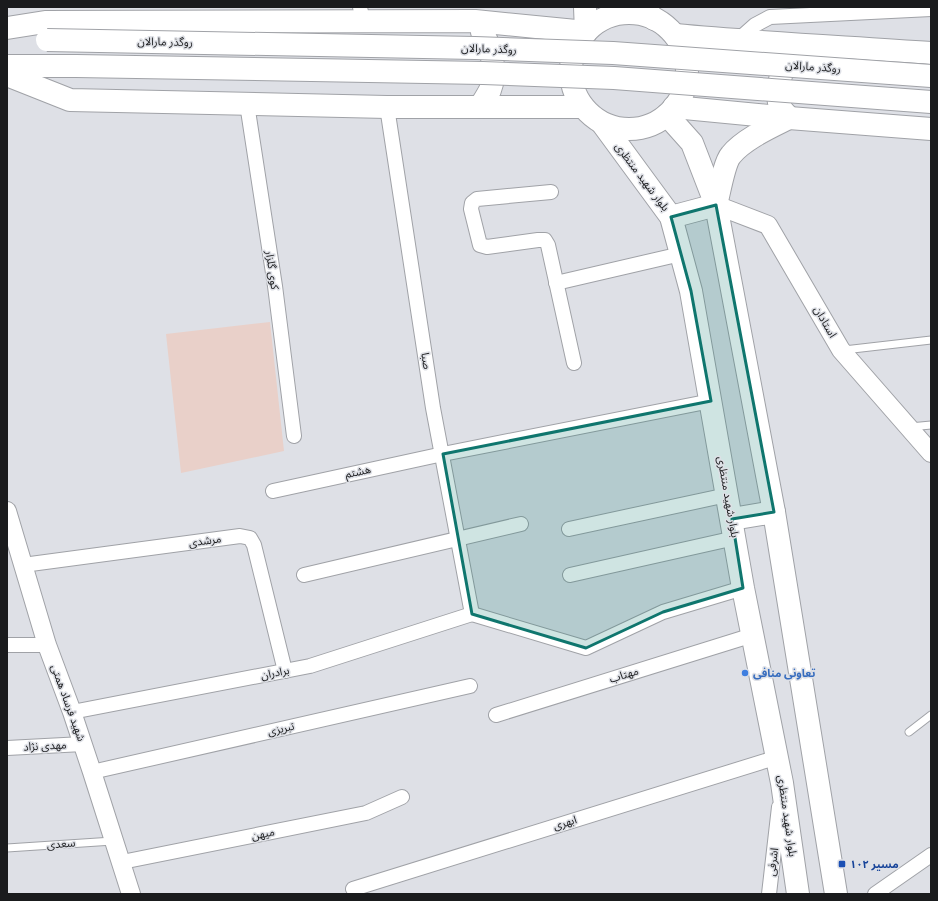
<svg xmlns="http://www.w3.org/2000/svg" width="938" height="901" font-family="'Fira Sans','Noto Sans Arabic',sans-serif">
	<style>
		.education { fill: #e9d0c9 }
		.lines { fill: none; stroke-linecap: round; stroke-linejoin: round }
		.service-casing { stroke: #a0a2a7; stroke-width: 9 }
		.minor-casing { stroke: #a0a2a7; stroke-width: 16 }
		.tertiary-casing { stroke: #a0a2a7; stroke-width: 20 }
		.primary-casing { stroke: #a0a2a7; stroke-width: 24 }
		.trunk-casing { stroke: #a0a2a7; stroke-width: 24 }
		.service { stroke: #fff; stroke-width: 7 }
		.minor { stroke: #fff; stroke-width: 14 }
		.tertiary { stroke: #fff; stroke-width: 18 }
		.primary { stroke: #fff; stroke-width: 22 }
		.trunk { stroke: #fff; stroke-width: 22 }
		.trunk-bridge-casing { stroke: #a0a2a7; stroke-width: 24; stroke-linecap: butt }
		.trunk-bridge { stroke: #fff; stroke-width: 22 }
		.marked { fill: #0f766e; fill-opacity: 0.2; stroke: #0f766e; stroke-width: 3; stroke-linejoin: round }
		.shop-dot { fill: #3f7fe0; stroke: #dee0e6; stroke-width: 1.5 }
		.transit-dot { fill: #1a4fb4; stroke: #dee0e6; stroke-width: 1.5 }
		.labels { text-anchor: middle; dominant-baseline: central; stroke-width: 3; stroke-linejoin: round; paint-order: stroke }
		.street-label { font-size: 11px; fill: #1a1b1d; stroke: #dee0e6 }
		.shop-label { font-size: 11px; font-weight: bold; fill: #366cbe; stroke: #dee0e6; text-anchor: start }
		.transit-label { font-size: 11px; font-weight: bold; fill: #164399; stroke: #dee0e6; text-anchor: start }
	</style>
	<rect width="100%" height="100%" fill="#dee0e6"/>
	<path class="education" d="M270 322 284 451 181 473 166 334Z"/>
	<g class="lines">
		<defs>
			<g id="service">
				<path d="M844 350 931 340"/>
				<path d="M910 427 931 425"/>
				<path d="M909 732 931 715"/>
				<path d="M7 848 113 841"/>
			</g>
			<g id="minor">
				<path d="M360 7 363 22"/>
				<path d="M737 41 755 25 770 17 931 9"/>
				<path d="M247 104 275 286 294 436"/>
				<path d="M387 107 433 408 472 614"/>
				<path d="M551 192 477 199 472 203 471 209 480 245 487 247 538 240H545L548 245 574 363"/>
				<path d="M556 283 681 254"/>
				<path d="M273 491 443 454 711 401"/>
				<path d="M569 529 727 495"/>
				<path d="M23 565 240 536 250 538 254 545 285 671"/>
				<path d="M304 575 521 524"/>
				<path d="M570 575 735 538"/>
				<path d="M472 614 586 648 663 612 743 588"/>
				<path d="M7 645H47"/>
				<path d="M72 712 310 666 472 614"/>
				<path d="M496 715 753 635"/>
				<path d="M7 748 83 744"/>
				<path d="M92 772 470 686"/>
				<path d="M122 862 366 813 402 797"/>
				<path d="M353 889 778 757"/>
				<path d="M769 894 779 807"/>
				<path d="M875 894 931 855"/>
			</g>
			<g id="tertiary">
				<path d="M716 205 768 225 841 350 931 453"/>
				<path d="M7 511 47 645 72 712 92 772 131 894"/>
			</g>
			<g id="primary">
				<path d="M585 7 586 32"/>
				<path d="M643 7 654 19"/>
				<path d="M667 115 692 143 716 205 774 512 836 894"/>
				<path d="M602 123 671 217 691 291 743 588 782 783 798 894"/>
				<path d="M671 217 716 205"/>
				<path d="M732 519 774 512"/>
			</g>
			<g id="trunk">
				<circle cx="629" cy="71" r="58"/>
				<path d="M7 28 45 22 475 21 586 32"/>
				<path d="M675 35C760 43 846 47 931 53"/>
				<path d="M7 66H76"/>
				<path d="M7 75 70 100 387 107H582"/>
				<path d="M480 107C483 102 487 96 490 90 497 72 492 47 482 32"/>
				<path d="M674 107 789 118 931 129"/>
				<path d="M716 205C719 194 724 163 731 155 744 139 771 127 789 118 787 115 783 112 781 108 773 91 783 63 795 49"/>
			</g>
		</defs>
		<use href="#service" class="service-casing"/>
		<use href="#minor" class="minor-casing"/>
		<use href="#tertiary" class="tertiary-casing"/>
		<use href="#primary" class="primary-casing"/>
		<use href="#trunk" class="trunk-casing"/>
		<use href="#service" class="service"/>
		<use href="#minor" class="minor"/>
		<use href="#tertiary" class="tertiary"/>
		<use href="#primary" class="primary"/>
		<use href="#trunk" class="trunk"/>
		<defs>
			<g id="trunk-bridge">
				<path d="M47 40 475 48 613 53 931 76"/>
				<path d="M76 66 483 73 614 78 931 102"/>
			</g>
		</defs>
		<use href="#trunk-bridge" class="trunk-bridge-casing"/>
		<use href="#trunk-bridge" class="trunk-bridge"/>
	</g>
	<path class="marked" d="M716 205 774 512 732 519 743 588 663 612 586 648 472 614 443 454 711 401 691 291 671 217Z"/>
	<circle class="shop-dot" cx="745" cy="673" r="4"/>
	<rect class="transit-dot" x="838" y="860" width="8" height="8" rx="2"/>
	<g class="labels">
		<g class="street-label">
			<text transform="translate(165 42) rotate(1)">روگذر مارالان</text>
			<text transform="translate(489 49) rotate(2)">روگذر مارالان</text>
			<text transform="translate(813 67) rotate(4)">روگذر مارالان</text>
			<text transform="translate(642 177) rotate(53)">بلوار شهید منتظری</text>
			<text transform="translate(272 270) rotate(82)">کوی گلزار</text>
			<text transform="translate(825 322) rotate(60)">استادان</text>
			<text transform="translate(426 361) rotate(81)">صبا</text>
			<text transform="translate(358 472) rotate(-12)">هشتم</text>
			<text transform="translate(728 497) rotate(80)">بلوار شهید منتظری</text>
			<text transform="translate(205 541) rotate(-8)">مرشدی</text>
			<text transform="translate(275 673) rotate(-11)">برادران</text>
			<text transform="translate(624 675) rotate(-17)">مهتاب</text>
			<text transform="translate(68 703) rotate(70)">شهید فرساد همتی</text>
			<text transform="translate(281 729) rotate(-13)">تبریزی</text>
			<text transform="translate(45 746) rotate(-3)">مهدی نژاد</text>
			<text transform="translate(787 816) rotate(82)">بلوار شهید منتظری</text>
			<text transform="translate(565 823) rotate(-17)">ابهری</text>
			<text transform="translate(263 834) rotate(-11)">میهن</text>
			<text transform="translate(61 844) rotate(-4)">سعدی</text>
			<text transform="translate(773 862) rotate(-83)">اشرفی</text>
		</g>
		<g class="shop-label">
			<text x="753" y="673">تعاونی منافی</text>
		</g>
		<g class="transit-label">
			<text x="850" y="864">مسیر ۱۰۲</text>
		</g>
	</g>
	<rect width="938" height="901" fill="none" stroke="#1a1b1d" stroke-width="16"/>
</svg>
